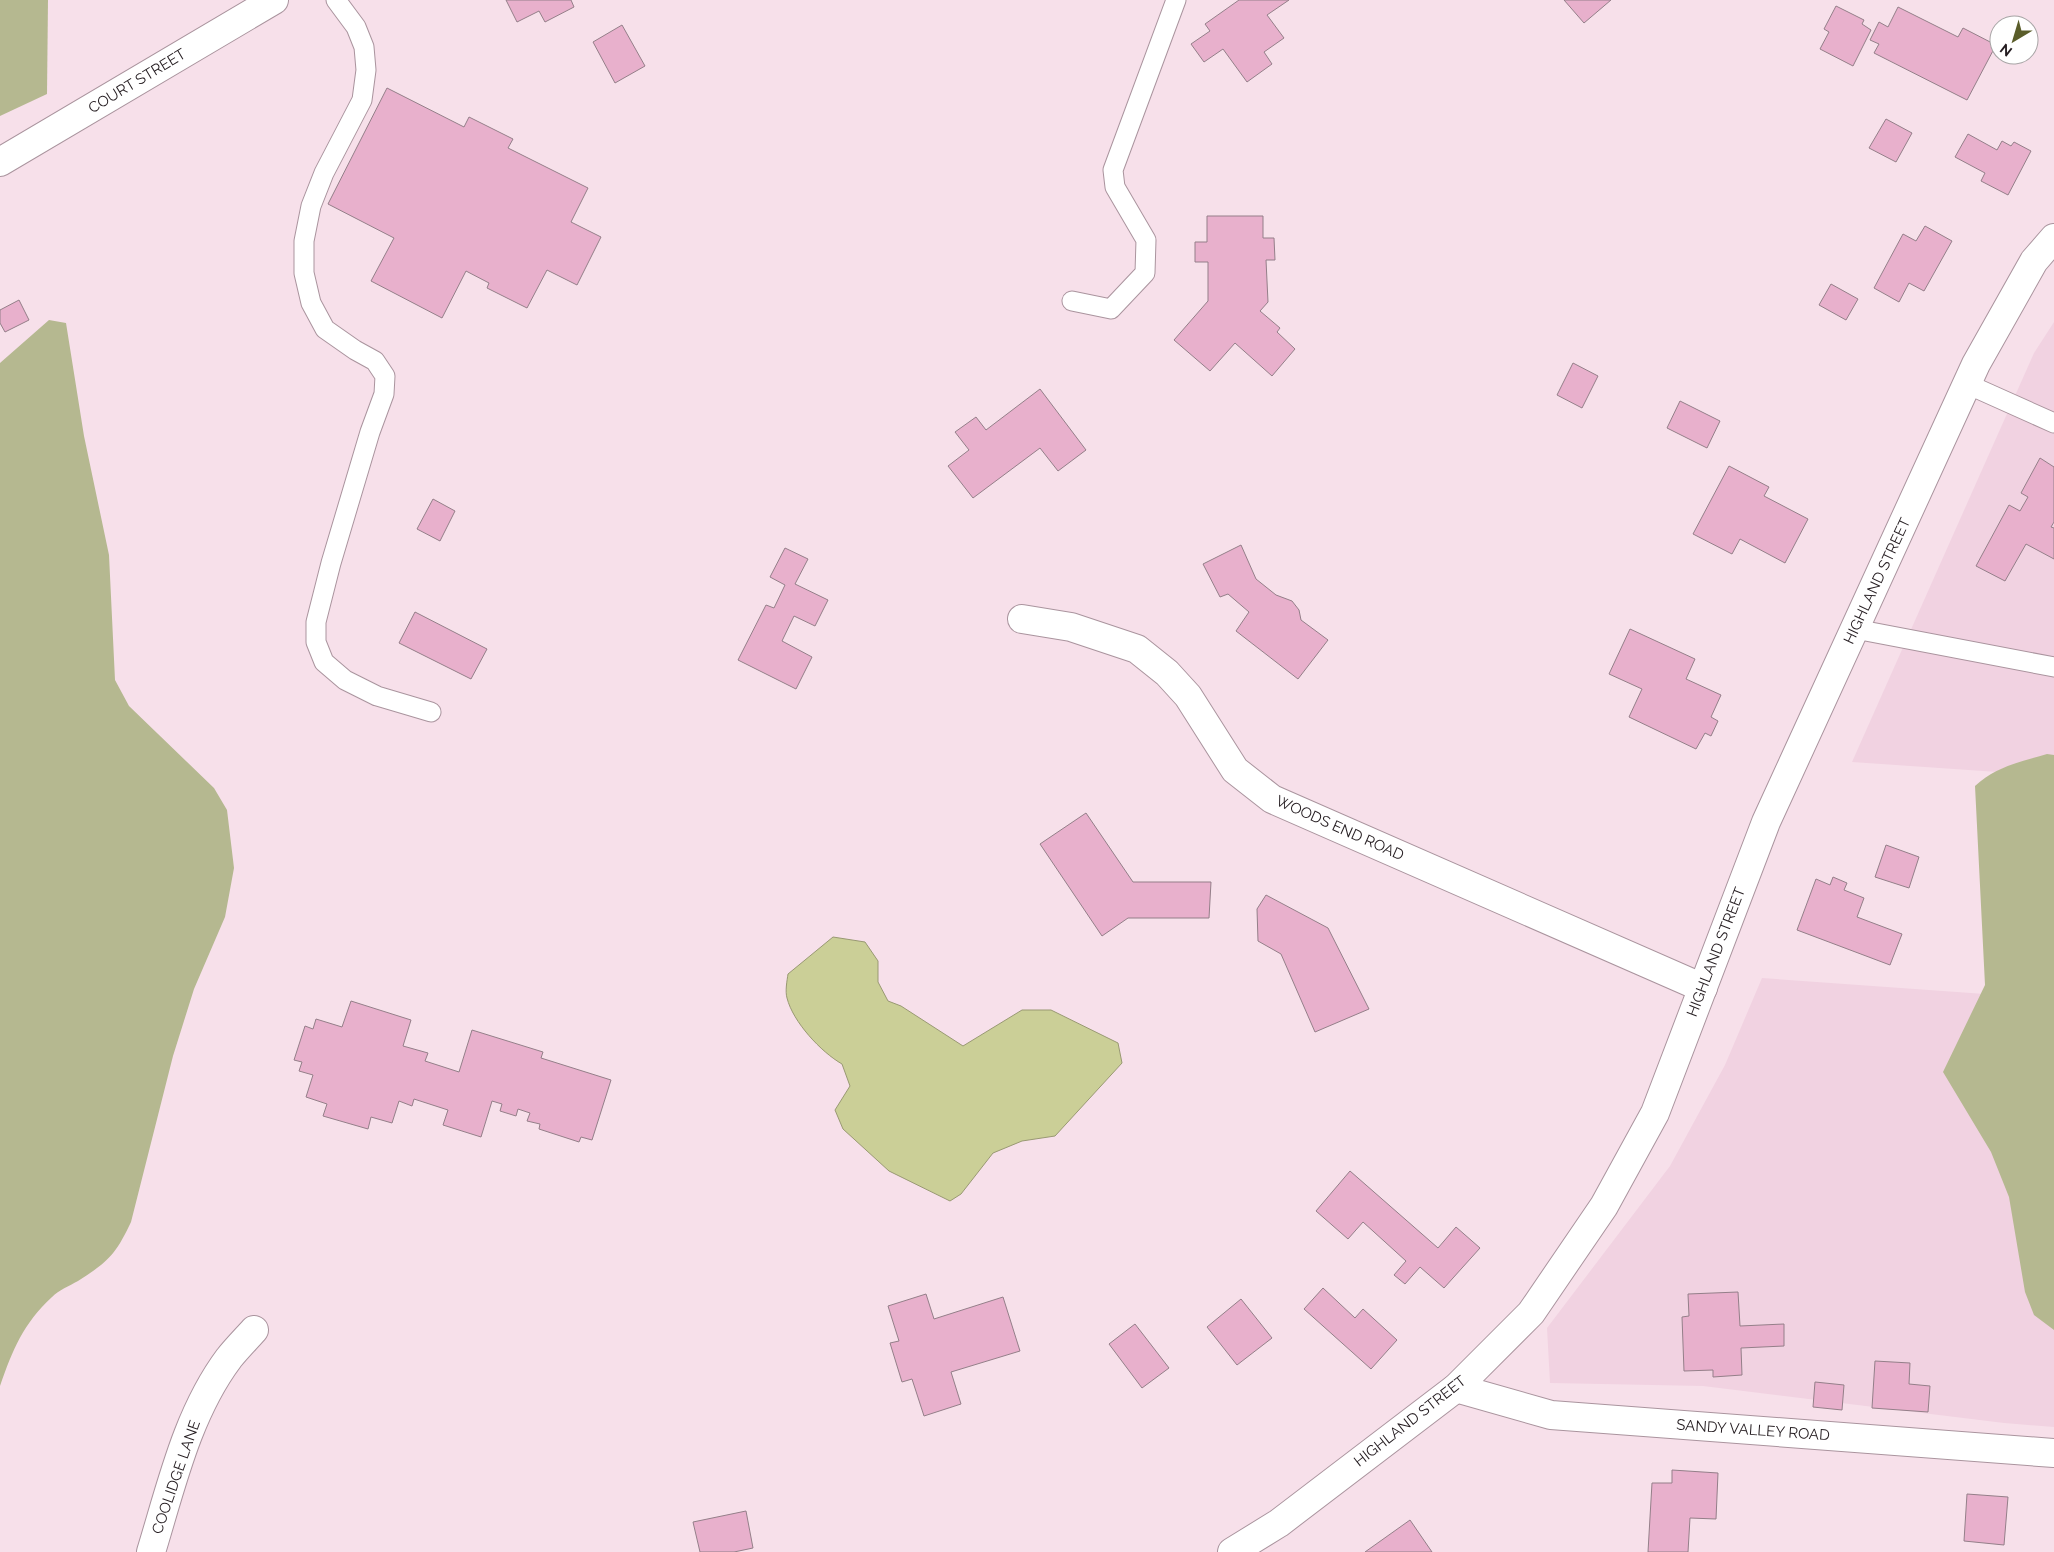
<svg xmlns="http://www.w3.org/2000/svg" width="2054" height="1552" font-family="Raleway,sans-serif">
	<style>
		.built { fill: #f1d2e1 }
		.green { fill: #b5b890 }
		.water { fill: #cbcf97; stroke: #999973 }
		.building { fill: #e8b0cc; stroke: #947f89 }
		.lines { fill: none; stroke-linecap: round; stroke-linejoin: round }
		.service-casing { stroke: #aa949e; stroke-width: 21 }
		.minor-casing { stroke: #aa949e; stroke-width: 30 }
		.tertiary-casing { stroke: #aa949e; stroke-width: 30 }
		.service { stroke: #fff; stroke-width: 19 }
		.minor { stroke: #fff; stroke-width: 28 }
		.tertiary { stroke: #fff; stroke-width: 28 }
		.labels { text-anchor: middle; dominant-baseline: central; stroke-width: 4; stroke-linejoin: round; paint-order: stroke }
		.street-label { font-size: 15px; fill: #231b1f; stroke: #fff }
	</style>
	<rect width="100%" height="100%" fill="#f7e0ea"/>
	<g class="built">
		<path d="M2054 322V776L1852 762 2034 353Z"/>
		<path d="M1762 978 2054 999V1427L2004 1423 1703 1386 1550 1383 1547 1328 1670 1166 1725 1065Z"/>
	</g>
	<g class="green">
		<path d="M0 0H48L47 94 0 116Z"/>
		<path d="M49 320 66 323 84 436 109 555 115 680 129 706 214 788 227 810 234 868 225 917 194 989 173 1056 131 1222C116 1254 108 1262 78 1281 69 1286 59 1290 52 1297 23 1324 13 1349 0 1386V363Z"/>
		<path d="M2047 754 2054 755V1330L2034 1315 2025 1292 2009 1197 1991 1152 1943 1072 1985 985 1975 786C1997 766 2020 762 2047 754Z"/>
	</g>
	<path class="water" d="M833 937 865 942 878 961V982L888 1001 901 1006 963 1046 1022 1010H1051L1118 1043 1122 1063 1055 1136 1022 1141 993 1153 961 1194 950 1201 889 1171 843 1129 835 1110 850 1086 842 1064C821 1052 793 1022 787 998 785 991 787 981 788 974Z"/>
	<g class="building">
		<path d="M506 0H571L574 7 545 22 539 11 517 22Z"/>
		<path d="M1239 0H1289L1267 15 1284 38 1264 52 1272 64 1247 82 1223 49 1204 62 1191 44 1210 31 1205 24Z"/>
		<path d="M1564 0H1611L1584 23Z"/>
		<path d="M1836 6 1864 20 1862 24 1871 30 1853 66 1820 49 1829 32 1824 29Z"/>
		<path d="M1898 7 1958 37 1963 28 1996 45 1967 100 1874 53 1879 44 1870 40 1879 22 1888 27Z"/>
		<path d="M622 25 645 66 615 83 593 42Z"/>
		<path d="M387 88 464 127 469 117 513 139 508 148 588 188 571 222 601 237 577 285 547 270 527 308 487 288 489 283 466 271 442 318 371 281 394 238 328 204Z"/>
		<path d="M1886 119 1912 133 1896 162 1869 148Z"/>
		<path d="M1968 134 1997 150 2002 141 2011 146 2014 142 2031 151 2008 195 1981 181 1985 173 1955 157Z"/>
		<path d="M1207 216H1263V238H1274L1275 260H1266L1268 302 1260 311 1280 328 1277 332 1295 349 1272 376 1235 343 1210 371 1174 340 1208 301V262H1195V242H1207Z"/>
		<path d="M1925 226 1952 241 1924 291 1909 283 1899 302 1874 288 1903 234 1916 241Z"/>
		<path d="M1831 284 1858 299 1846 320 1819 305Z"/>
		<path d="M19 300 29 320 5 332 0 323V310Z"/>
		<path d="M1573 363 1598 376 1582 408 1557 395Z"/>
		<path d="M1040 389 1086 450 1058 471 1040 448 973 498 948 466 969 450 955 432 976 417 986 430Z"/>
		<path d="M1680 401 1720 421 1707 448 1667 428Z"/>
		<path d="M2040 458 2054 467V522L2051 527 2054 528V559L2026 544 2005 581 1976 566 2009 505 2020 511 2028 497 2021 493Z"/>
		<path d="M1729 466 1769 487 1764 496 1808 519 1785 563 1740 539 1732 554 1693 534Z"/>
		<path d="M433 499 455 511 440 541 417 529Z"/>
		<path d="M1241 545 1256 579 1276 595 1292 601 1299 610 1301 620 1328 640 1298 679 1236 631 1249 612 1228 594 1220 597 1203 564Z"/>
		<path d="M785 548 808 559 795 584 828 600 815 626 794 616 782 641 812 657 796 689 738 660 766 605 774 608 785 585 770 577Z"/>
		<path d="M415 612 487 649 471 679 399 643Z"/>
		<path d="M1630 629 1695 659 1686 679 1721 695 1711 717 1718 721 1711 736 1705 733 1696 749 1629 717 1642 689 1609 674Z"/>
		<path d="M1086 813 1133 882H1211L1209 918H1128L1102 936 1040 844Z"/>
		<path d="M1886 845 1919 857 1909 888 1875 877Z"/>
		<path d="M1833 877 1847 883 1844 890 1864 898 1857 917 1902 934 1890 965 1797 930 1816 879 1830 885Z"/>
		<path d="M1266 895 1328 928 1369 1009 1315 1032 1281 954 1258 941 1257 909Z"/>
		<path d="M351 1001 411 1020 403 1046 428 1053 425 1061 459 1072 472 1030 543 1052 541 1058 611 1080 592 1140 581 1137 579 1142 539 1129 540 1124 527 1121 530 1113 518 1109 516 1116 500 1111 502 1104 492 1101 481 1137 443 1125 448 1110 414 1099 412 1106 399 1101 392 1123 371 1117 368 1129 323 1116 327 1104 306 1097 313 1075 299 1071 302 1062 294 1060 305 1026 313 1029 316 1019 342 1027Z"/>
		<path d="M1350 1171 1438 1248 1456 1227 1480 1248 1444 1288 1420 1267 1405 1284 1394 1275 1406 1261 1363 1222 1348 1239 1316 1211Z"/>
		<path d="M1323 1288 1355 1318 1363 1309 1397 1340 1371 1369 1304 1309Z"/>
		<path d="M1738 1292 1740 1326 1784 1324V1346L1741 1348 1742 1375 1713 1377V1370L1684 1371 1682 1317 1689 1316 1688 1294Z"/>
		<path d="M926 1294 934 1319 1003 1297 1020 1351 951 1372 961 1404 924 1416 912 1379 902 1382 890 1343 899 1341 888 1306Z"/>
		<path d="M1241 1299 1272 1338 1237 1365 1207 1327Z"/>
		<path d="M1135 1324 1169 1368 1142 1388 1109 1344Z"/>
		<path d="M1875 1361 1910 1363 1909 1384 1930 1386 1928 1412 1872 1408Z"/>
		<path d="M1815 1382 1844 1385 1842 1410 1813 1407Z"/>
		<path d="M1672 1470 1718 1473 1716 1519 1690 1518 1688 1552H1648L1652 1483H1672Z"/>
		<path d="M1967 1494 2008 1497 2004 1545 1964 1541Z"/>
		<path d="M746 1511 753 1548 734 1552H700L693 1522Z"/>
		<path d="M1410 1520 1432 1552H1365Z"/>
	</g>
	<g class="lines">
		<defs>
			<g id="service">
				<path d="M336 0 356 27 364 47 366 70 362 100 324 173 311 206 304 241V273L311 303 325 329 355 350 375 361 385 376 384 394 370 432 331 563 316 622V642L324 662 345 680 377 696 431 712"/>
				<path d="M1072 301 1111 309 1145 273 1146 240 1115 187 1113 170 1176 0"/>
				<path d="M1967 384 2054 423"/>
				<path d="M1855 629 2054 667"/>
			</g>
			<g id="minor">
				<path d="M1022 619 1071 627 1137 649 1167 673 1188 696 1235 770 1272 799 1703 988"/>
				<path d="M1456 1388 1551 1415 2054 1453"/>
				<path d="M151 1552C171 1487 187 1414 229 1358 237 1348 246 1339 254 1330"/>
				<path d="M1232 1552 1279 1523 1456 1388 1531 1313 1604 1206 1655 1113 1766 822 1976 364 2034 261 2054 238"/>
			</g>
			<path id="tertiary" d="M0 162 274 0"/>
		</defs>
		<use href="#service" class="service-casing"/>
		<use href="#minor" class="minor-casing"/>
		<use href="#tertiary" class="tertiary-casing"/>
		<use href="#service" class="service"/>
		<use href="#minor" class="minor"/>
		<use href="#tertiary" class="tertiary"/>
	</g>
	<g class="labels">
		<g class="street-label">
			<text transform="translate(137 81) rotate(-31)">COURT STREET</text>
			<text transform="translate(1877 581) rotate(-65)">HIGHLAND STREET</text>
			<text transform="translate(1340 828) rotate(24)">WOODS END ROAD</text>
			<text transform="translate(1716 952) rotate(-69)">HIGHLAND STREET</text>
			<text transform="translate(1410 1421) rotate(-38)">HIGHLAND STREET</text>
			<text transform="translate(1753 1430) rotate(4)">SANDY VALLEY ROAD</text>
			<text transform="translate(176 1477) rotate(-71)">COOLIDGE LANE</text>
		</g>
	</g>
	<g transform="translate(2014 40) rotate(218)"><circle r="24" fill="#ffffff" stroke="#a7a4a5"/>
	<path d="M0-4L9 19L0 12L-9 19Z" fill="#5a5d2a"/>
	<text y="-8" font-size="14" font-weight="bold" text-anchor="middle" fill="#231b1f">N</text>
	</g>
</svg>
